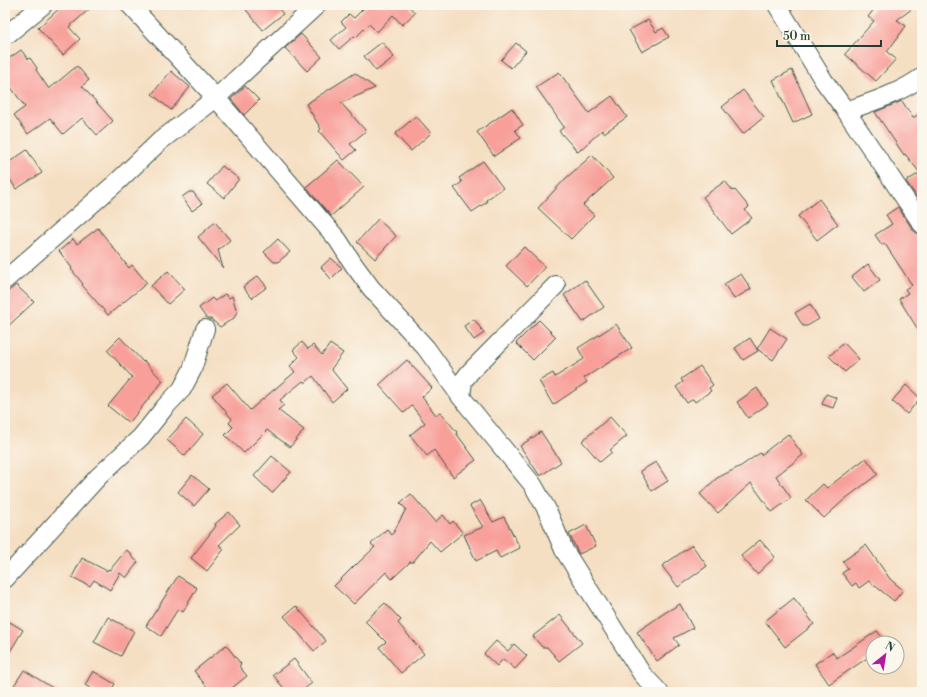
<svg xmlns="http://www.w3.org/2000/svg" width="927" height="697" font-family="'Libre Bodoni',serif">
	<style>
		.building { fill: #f89f9a }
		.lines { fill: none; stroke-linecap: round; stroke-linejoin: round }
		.minor-casing { stroke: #3f5549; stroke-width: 20 }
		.minor { stroke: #fff; stroke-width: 18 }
	</style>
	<rect width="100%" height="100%" fill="#fbf7ec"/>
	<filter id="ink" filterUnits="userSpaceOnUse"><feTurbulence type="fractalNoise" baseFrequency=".025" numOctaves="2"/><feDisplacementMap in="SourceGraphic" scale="8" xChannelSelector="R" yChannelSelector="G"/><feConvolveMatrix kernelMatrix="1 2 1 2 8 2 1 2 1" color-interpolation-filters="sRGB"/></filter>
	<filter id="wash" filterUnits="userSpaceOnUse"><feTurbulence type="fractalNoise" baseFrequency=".012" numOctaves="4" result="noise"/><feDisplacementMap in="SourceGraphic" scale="16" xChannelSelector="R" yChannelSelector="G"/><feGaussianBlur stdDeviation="0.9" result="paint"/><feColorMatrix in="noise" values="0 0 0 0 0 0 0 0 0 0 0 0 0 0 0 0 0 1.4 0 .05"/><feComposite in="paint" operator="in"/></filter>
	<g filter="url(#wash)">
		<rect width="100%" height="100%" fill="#f5dfc3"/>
		<g id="blocks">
			<g class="building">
				<path d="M63 5H94L69 27 80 39 63 55 38 28Z"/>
				<path d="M242 5H276L283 14 263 30Z"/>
				<path d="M367 5H408L415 13 402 25 393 15 377 32 369 24 356 37 354 36 339 49 331 40 346 27 341 22 349 14 354 18Z"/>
				<path d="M877 5H917L897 20 906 26 887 52 896 59 876 81 845 54 874 21 868 17Z"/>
				<path d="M648 20 656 32 663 28 669 37 642 52 629 30Z"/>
				<path d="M301 34 322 57 307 71 285 48Z"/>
				<path d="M382 42 394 57 376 71 364 56Z"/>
				<path d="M516 43 526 51 511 68 501 60Z"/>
				<path d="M21 50 28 59 30 58 37 68 36 70 49 89 77 66 89 80 82 86 113 121 97 135 82 118 63 134 50 118 28 134 14 115 25 107 5 79V61Z"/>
				<path d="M792 70 812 114 793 123 773 80Z"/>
				<path d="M171 71 190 87 171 110 152 94Z"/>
				<path d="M559 72 589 113 612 96 627 117 604 133 602 130 578 152 559 131 564 127 536 87Z"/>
				<path d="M355 73 375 88 341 103 366 131 350 144 356 150 344 160 319 131 321 129 306 104Z"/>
				<path d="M245 86 259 100 244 115 231 99Z"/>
				<path d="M743 90 764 117 743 134 722 107Z"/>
				<path d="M902 101 913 118 922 112V205L906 181 920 173 905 154 904 155 875 112Z"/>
				<path d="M512 108 523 125 515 130 521 138 494 156 477 132Z"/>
				<path d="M416 116 431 133 411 151 395 134Z"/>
				<path d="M27 150 42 173 16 189 5 171V165Z"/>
				<path d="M592 155 613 178 583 205 594 215 571 239 538 208 565 179Z"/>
				<path d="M338 160 364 187 331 216 306 187Z"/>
				<path d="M483 161 503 188 486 200 487 202 472 212 454 188 462 182 459 178Z"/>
				<path d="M222 166 239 179 224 198 207 184Z"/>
				<path d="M725 181 733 191 735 190 749 207 745 210 752 218 731 234 703 197Z"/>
				<path d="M189 192H193L202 204 192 211 182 197Z"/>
				<path d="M819 199 838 224 817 240 798 216Z"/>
				<path d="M898 207 913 230 917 233 922 234V336L899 299 908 293 905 289 912 285 885 244 882 245 875 235 892 224 886 215Z"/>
				<path d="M378 219 396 236 375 259 357 242Z"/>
				<path d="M215 222 230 240 218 250 223 268 198 237Z"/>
				<path d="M98 228 129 268 132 265 147 283 108 315 82 285 83 284 71 269 72 268 59 251 73 239 77 244Z"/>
				<path d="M278 239 290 252 278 262H274L264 252Z"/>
				<path d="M524 247 545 267 527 286 506 266Z"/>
				<path d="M331 258 342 268 331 279 321 267Z"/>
				<path d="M868 264 880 280 864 292 852 277Z"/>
				<path d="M168 271 185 289 168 304 151 286Z"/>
				<path d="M741 274 751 289 734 299 724 284Z"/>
				<path d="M258 276 267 287 252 298 243 287Z"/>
				<path d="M585 280 604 307 583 322 564 295Z"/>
				<path d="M16 285 34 302 5 329V294Z"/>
				<path d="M225 294 229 298 232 296 237 312 234 318 220 327 211 319H207L199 308 212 298 215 301Z"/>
				<path d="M810 304 819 319 807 326H803L795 313Z"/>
				<path d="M474 319 484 333 474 340 464 326Z"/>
				<path d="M539 320 556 337 533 360 516 343Z"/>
				<path d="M616 324 632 348 584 378 587 382 553 405 539 381 553 373 555 377 584 359 578 348Z"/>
				<path d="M770 328 787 339 773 360 757 349Z"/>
				<path d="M120 337 143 362 144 361 163 381 129 423 108 406 132 377 107 350Z"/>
				<path d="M750 338 758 351 743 360 735 348Z"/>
				<path d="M302 342 308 349 313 345 322 355 330 344 343 353 331 369 347 389 332 402 313 376 305 383 303 381 280 400 284 405 278 410 304 430 290 447 267 430 244 453 225 435 233 427 229 423 232 419 212 395 227 383 250 410 295 372 290 366 299 357 293 350Z"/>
				<path d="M844 343 859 359 845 372 829 356Z"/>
				<path d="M407 360 432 388 422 397 436 415 440 412 457 432 456 433 476 460 453 477 434 450 427 456 410 435 425 423 412 406 404 413 379 385Z"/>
				<path d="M700 366 713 385 709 388 711 391 695 402 693 399 687 403 676 387 683 382 681 379Z"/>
				<path d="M906 385 920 398 907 414 892 401Z"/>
				<path d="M757 388 768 404 748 418 737 402Z"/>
				<path d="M826 394 837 398 833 408 822 404Z"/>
				<path d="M610 417 627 436 610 450 612 452 600 462 582 441Z"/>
				<path d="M186 419 203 434 185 456 167 440Z"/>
				<path d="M541 432 561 462 540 476 520 446Z"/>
				<path d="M788 434 803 455 776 476 791 498 772 512 751 483 718 513 700 494 717 478 741 466 760 453 761 455Z"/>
				<path d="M272 456 291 472 272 493 254 476Z"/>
				<path d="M866 458 878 474 845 499 824 518 806 500 823 484 827 488Z"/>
				<path d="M656 462 668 481 652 491 640 471Z"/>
				<path d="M192 475 209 489 194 506 178 492Z"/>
				<path d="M411 494 435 522 443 515 450 524 453 521 463 533 440 552 430 541 413 562H410L392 579 386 572 354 604 334 586 356 564V565L375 547 371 544 387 529 392 535 406 509 400 503Z"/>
				<path d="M480 500 493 522 504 517 520 548 500 558 496 551 476 561 464 535 483 527 470 506Z"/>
				<path d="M229 512 240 525 219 545 224 549 207 571 191 558 216 526 215 524Z"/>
				<path d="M586 525 596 546 579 554 569 534Z"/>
				<path d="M760 540 775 557 757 574 741 556Z"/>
				<path d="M692 545 707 566 678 587 662 566Z"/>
				<path d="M866 545 890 579 903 590 894 601 869 581 859 588 856 583 852 586 842 573 848 569 843 561Z"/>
				<path d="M126 550 132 554 131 556 138 562 126 578 120 573 110 590 94 580 90 586 72 577 82 558 107 571 108 569 110 570Z"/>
				<path d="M178 576 197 588 183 612 178 609 161 636 146 626Z"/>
				<path d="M794 598 814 624 785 647 765 621Z"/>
				<path d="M385 603 401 620 398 623 424 654 401 673 379 647 386 642 365 621Z"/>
				<path d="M680 604 693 628 674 638 679 645 657 661 637 632 666 612Z"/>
				<path d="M296 606 326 641 314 651 284 616Z"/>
				<path d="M560 615 582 643 559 661 547 647H542L533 636Z"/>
				<path d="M108 617 134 631 121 656 94 642Z"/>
				<path d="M10 622 23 630 5 660V631Z"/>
				<path d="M877 631 887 643H873V654L829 684 815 664 832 652 837 658Z"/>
				<path d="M496 641 508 651 514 644 527 656 515 669 503 659 497 666 484 654Z"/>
				<path d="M226 645 241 664 239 666 247 676 227 692H211L194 671Z"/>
				<path d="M294 659 312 683 300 692H287L273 675Z"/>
				<path d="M24 670 59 692H20L13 687Z"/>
				<path d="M93 671 115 684 110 692H96L85 685Z"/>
			</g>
		</g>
	</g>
	<g filter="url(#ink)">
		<use href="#blocks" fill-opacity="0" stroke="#3f5549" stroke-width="1"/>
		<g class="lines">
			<defs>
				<g id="minor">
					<path d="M130 5 216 98 338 240 354 265 371 288 426 348 461 397 533 485 547 510 564 550 642 674 659 692"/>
					<path d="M777 5 824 81 846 111 922 224"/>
					<path d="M5 34 9 33 43 5"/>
					<path d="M846 111C872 102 900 93 922 77"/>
					<path d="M5 280 117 182 160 141 216 98 317 5"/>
					<path d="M461 397 463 381 470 372 556 285"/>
					<path d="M5 579 98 477 141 437 165 407 182 389 192 370 205 329"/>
				</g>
			</defs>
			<use href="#minor" class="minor-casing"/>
			<use href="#minor" class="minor"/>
		</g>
	</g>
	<rect width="927" height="697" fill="none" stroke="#fbf7ec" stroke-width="20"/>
	<g transform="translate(885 655) rotate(30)"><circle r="19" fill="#fbf7ec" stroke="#a3ada2"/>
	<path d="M0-3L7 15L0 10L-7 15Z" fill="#b5179e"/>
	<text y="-6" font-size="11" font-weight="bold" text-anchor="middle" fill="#1f3d34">N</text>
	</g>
	<path d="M777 40v6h104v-6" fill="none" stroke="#1f3d34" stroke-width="2"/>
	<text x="783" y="40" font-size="12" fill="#1f3d34" stroke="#fbf7ec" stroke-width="3" paint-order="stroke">50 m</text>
</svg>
